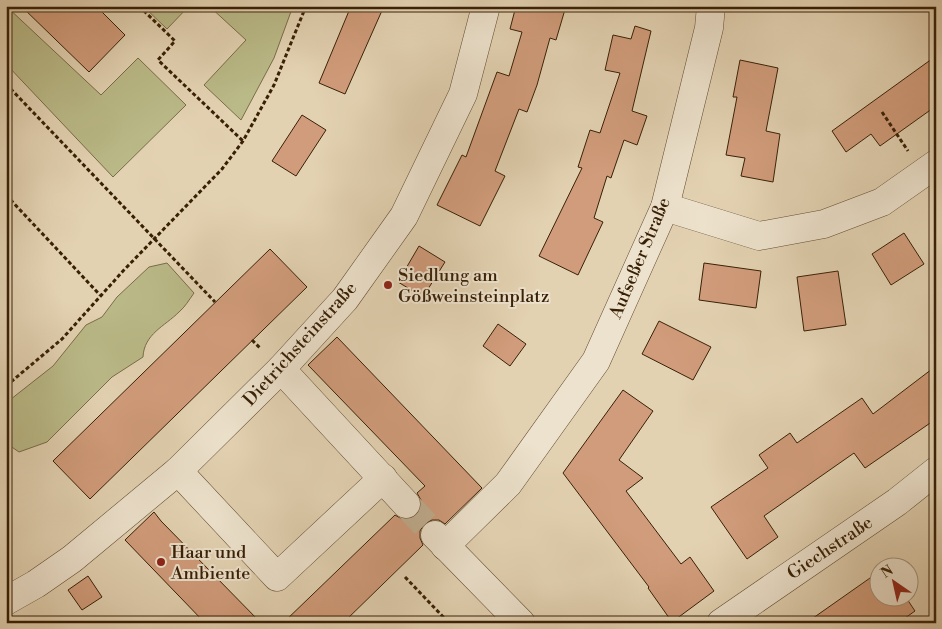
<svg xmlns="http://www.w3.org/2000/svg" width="942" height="629" font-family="'Libre Bodoni',serif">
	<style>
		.green { fill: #baba88; stroke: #796d47 }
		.building { fill: #d19c7b; stroke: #382006 }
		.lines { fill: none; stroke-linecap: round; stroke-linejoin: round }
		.minor-tunnel { stroke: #c1ae90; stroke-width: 28; stroke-dasharray: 28 14; stroke-linecap: butt }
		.minor-casing { stroke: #634c31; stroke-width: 29 }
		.path { stroke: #382006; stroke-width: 3; stroke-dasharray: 4 2.5; stroke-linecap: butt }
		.minor { stroke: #ede2cd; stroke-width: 28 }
		.poi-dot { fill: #8f2418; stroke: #ede2cd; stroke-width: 2 }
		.labels { text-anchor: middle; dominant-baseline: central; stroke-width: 4; stroke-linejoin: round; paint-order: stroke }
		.street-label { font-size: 18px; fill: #382006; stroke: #ede2cd }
		.poi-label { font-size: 18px; fill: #382006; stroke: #ede2cd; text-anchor: start }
	</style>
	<rect width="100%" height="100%" fill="#e3d2b2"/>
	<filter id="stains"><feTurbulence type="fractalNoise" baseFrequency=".004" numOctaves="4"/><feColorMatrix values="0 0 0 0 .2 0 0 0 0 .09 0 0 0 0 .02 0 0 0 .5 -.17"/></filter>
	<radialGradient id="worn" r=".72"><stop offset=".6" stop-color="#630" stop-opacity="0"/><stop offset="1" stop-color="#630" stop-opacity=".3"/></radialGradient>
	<g class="green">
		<path d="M6 6 101 95 138 58 186 105 113 177 6 64Z"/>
		<path d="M143 6H189L167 29Z"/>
		<path d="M209 6H293L274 58 241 120 204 85 246 40Z"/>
		<path d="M167 263 194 293C189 300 185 307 179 312 165 326 144 334 143 357L112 377 47 442 19 452 6 443V403L53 366 86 325 102 317 117 297 149 267Z"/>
	</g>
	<g class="building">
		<path d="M21 6H96L125 35 89 72Z"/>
		<path d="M351 6H384L345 94 319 83Z"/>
		<path d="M516 6H566L556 40 550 38 537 85 527 112 519 109 495 171 505 176 480 226 437 205 462 155 466 157 497 72 509 76 522 32 510 29Z"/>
		<path d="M635 26 651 31 632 111 647 116 637 145 624 140 611 178 607 176 594 218 603 222 578 275 539 256 582 168 578 167 590 130 600 133 620 73 605 70 613 35 631 39Z"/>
		<path d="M936 56V106L880 146 871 134 846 152 832 131Z"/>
		<path d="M740 60 778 68 766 131 780 134 773 182 741 176 745 158 726 155 737 97H733Z"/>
		<path d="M302 115 326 130 296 176 272 161Z"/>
		<path d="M904 233 924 264 891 285 872 254Z"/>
		<path d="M419 246 445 262 423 297 398 282Z"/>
		<path d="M270 249 307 287 90 499 53 461Z"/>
		<path d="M704 263 761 271 756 308 699 300Z"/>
		<path d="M838 271 846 325 804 331 797 277Z"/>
		<path d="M659 321 711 347 693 380 642 354Z"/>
		<path d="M498 324 526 344 510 366 483 346Z"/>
		<path d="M337 337 482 488 445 524 439 520H432L424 524 420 531V538L423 545 343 623H283L395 515 402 519H410L417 515 421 508V500L417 493 425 486 308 365Z"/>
		<path d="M936 366V419L865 468 854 453 764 516 778 537 747 559 711 507 768 468 759 455 790 433 797 443 862 398 873 414Z"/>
		<path d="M623 390 653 411 619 460 643 478 626 491 681 564 690 557 714 591 672 622 648 588 649 587 563 473Z"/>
		<path d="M154 512 161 521 261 623H205L125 540Z"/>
		<path d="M880 571V596H905L915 611 898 623H806Z"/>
		<path d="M88 576 102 597 82 610 68 590Z"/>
	</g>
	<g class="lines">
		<path class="minor-tunnel" d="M406 504 435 535"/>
		<defs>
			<g id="minor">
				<path d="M665 207 759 236 824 224 882 202 936 164"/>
				<path d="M281 369 406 504"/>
				<path d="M178 471 277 577 383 478"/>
				<path d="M435 535 521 623"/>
				<path d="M445 546 508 484 596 361 665 207 709 28 711 6"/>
				<path d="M6 601 36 584 72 559 178 471 281 369 345 299 404 216 463 94 486 6"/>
				<path d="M721 623 897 502 936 471"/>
			</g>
		</defs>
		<use href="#minor" class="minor-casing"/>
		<g class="path">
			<path d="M139 6 175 41 158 60 243 141"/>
			<path d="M6 84 215 302"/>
			<path d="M882 112 908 151"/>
			<path d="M6 195 100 295"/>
			<path d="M252 340 261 349"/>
			<path d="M6 386 62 339 123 271 222 169 243 141 274 85 306 6"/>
			<path d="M405 577 449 623"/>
		</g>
		<use href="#minor" class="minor"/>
	</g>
	<g class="poi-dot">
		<circle cx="388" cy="285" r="5"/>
		<circle cx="161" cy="562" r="5"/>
	</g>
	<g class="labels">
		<g class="street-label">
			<text transform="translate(640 258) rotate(-67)">Aufseßer Straße</text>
			<text transform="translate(300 344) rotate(-48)">Dietrichsteinstraße</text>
			<text transform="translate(830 548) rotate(-34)">Giechstraße</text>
		</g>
		<g class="poi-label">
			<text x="398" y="275">Siedlung am<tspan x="398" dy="21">Gößweinsteinplatz</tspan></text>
			<text x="171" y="552">Haar und<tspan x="171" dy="21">Ambiente</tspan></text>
		</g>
	</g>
	<rect width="942" height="629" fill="none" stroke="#e3d2b2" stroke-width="25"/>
	<rect x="8" y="8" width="927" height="614" fill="none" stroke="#382006" stroke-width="2.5"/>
	<rect x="12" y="12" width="917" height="604" fill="none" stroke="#382006"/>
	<g transform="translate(894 582) rotate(326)"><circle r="24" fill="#ede2cd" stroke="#a5947d"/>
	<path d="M0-4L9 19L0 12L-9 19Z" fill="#8f2418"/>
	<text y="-8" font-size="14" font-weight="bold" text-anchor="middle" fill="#382006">N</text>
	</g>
	<rect width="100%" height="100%" filter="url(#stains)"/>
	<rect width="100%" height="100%" fill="url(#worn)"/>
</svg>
